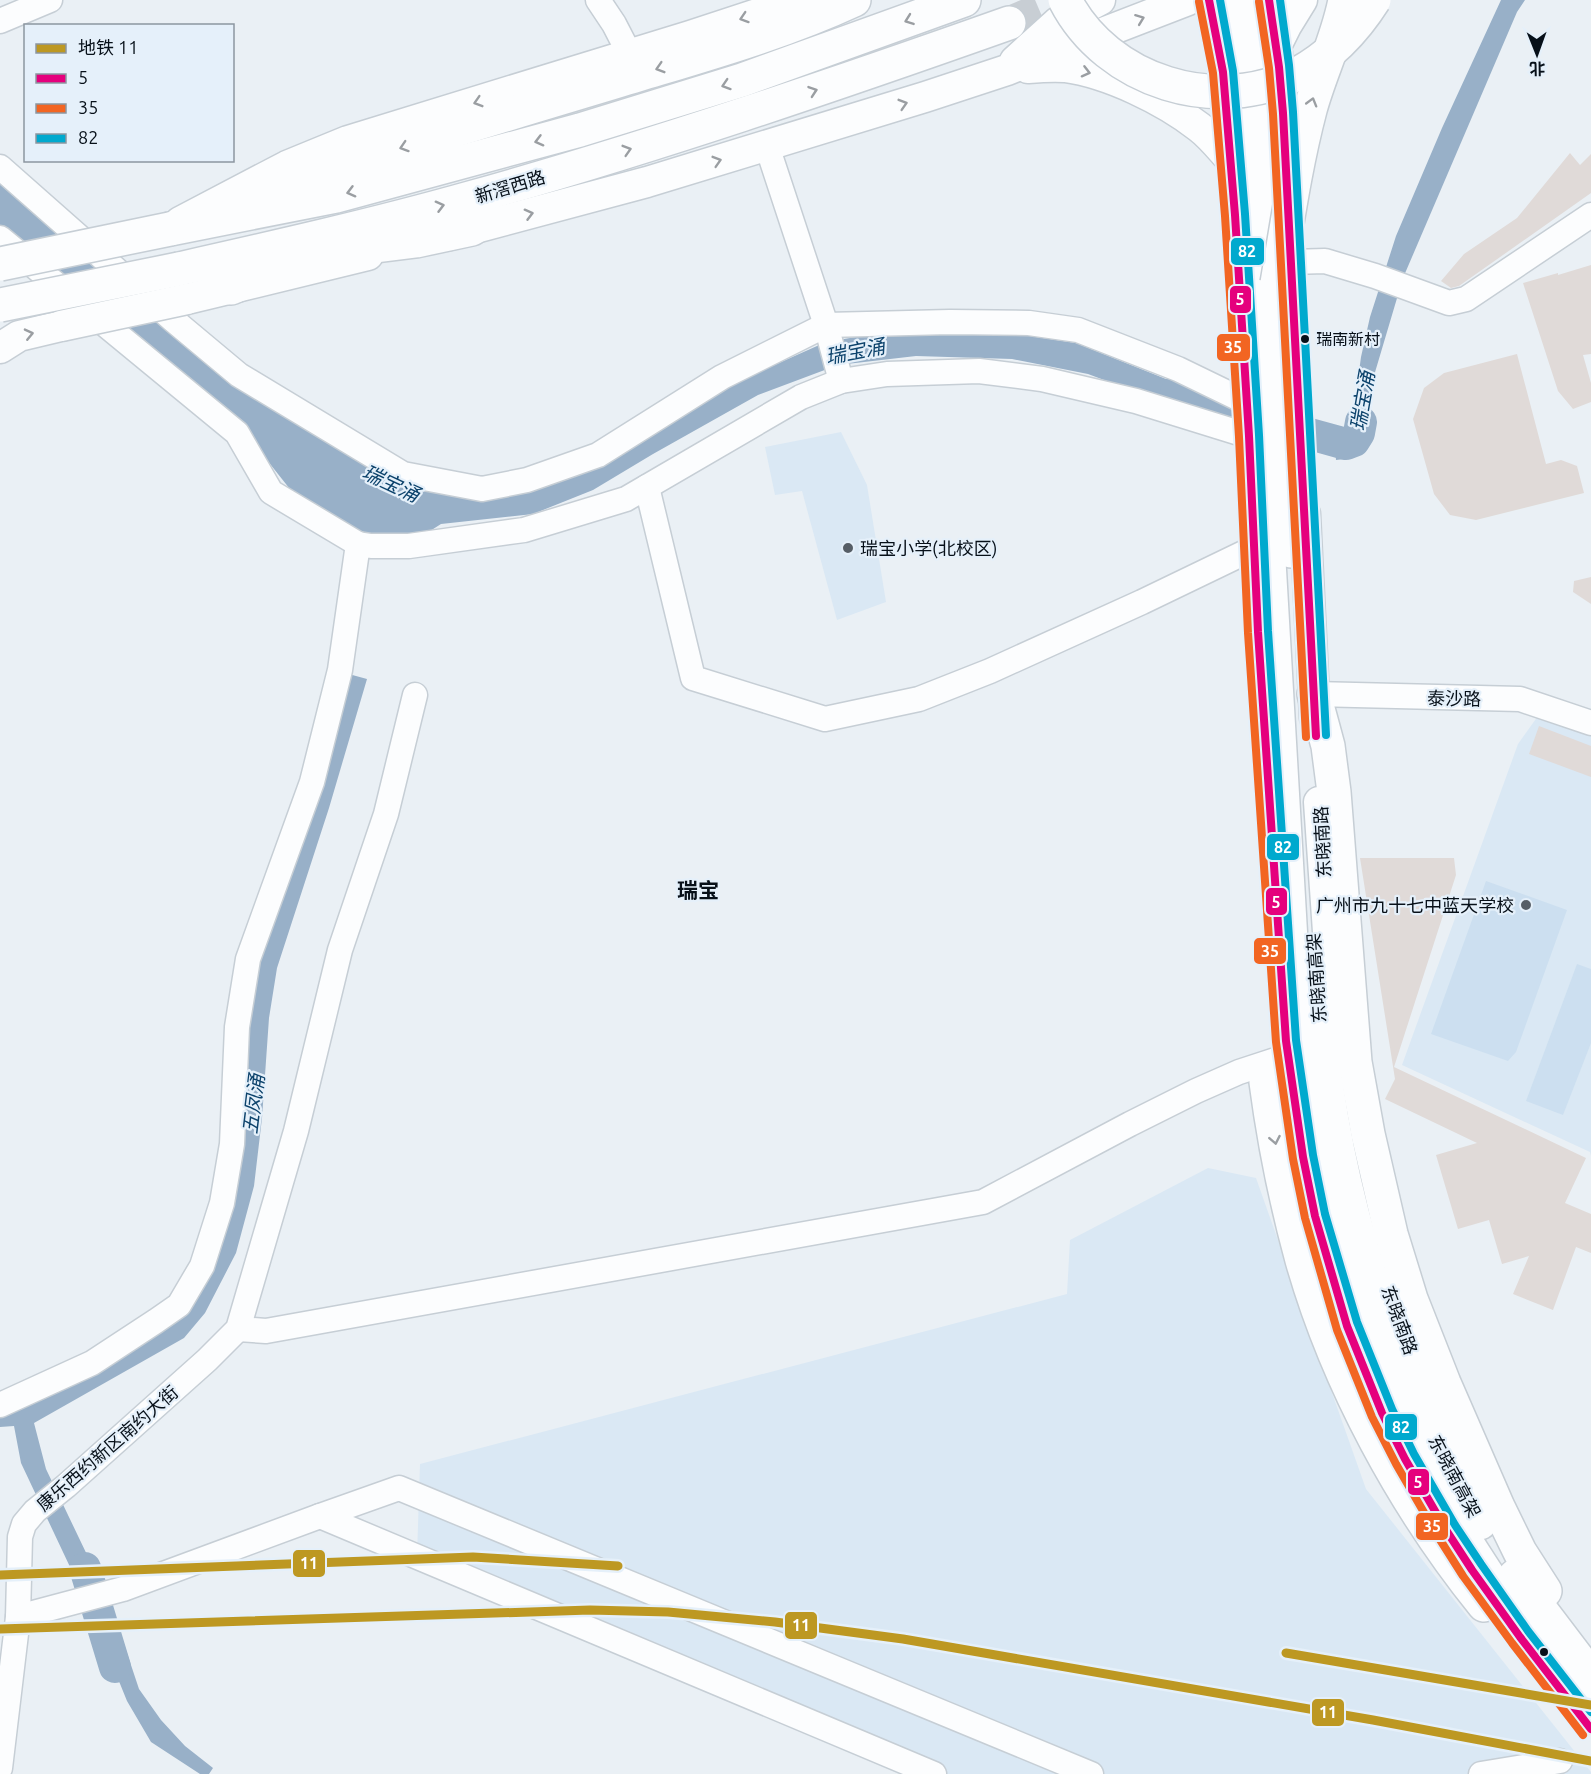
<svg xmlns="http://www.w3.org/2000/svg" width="1591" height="1774" font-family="Ubuntu,'Noto Sans SC',sans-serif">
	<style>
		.built { fill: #dae8f4 }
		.green { fill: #ccdff0 }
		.water { fill: #98b0c8 }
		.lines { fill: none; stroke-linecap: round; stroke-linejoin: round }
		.river { stroke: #98b0c8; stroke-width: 32 }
		.building { fill: #e0dad8 }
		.highway-tunnel { stroke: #c8ced4; stroke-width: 33; stroke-dasharray: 33 16; stroke-linecap: butt }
		.minor-casing { stroke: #c6ced5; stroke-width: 27 }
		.major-casing { stroke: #c6ced5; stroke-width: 33 }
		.highway-casing { stroke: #c6ced5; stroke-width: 36 }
		.minor { stroke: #fcfdfe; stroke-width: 24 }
		.major { stroke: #fcfdfe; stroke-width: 30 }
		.highway { stroke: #fcfdfe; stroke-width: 33 }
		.major-bridge-casing { stroke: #c6ced5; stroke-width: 33; stroke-linecap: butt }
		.highway-bridge-casing { stroke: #c6ced5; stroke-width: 36; stroke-linecap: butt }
		.major-bridge { stroke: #fcfdfe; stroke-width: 30 }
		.highway-bridge { stroke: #fcfdfe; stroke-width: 33 }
		.bus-1-casing { stroke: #e5f0fa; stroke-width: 12 }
		.bus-2-casing { stroke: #e5f0fa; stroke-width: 12 }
		.bus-3-casing { stroke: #e5f0fa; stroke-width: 12 }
		.bus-1 { stroke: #e5007d; stroke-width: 8 }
		.bus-2 { stroke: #f26522; stroke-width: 8 }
		.bus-3 { stroke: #00a9ce; stroke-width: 8 }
		.metro-1-casing { stroke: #e5f0fa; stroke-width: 14 }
		.metro-1 { stroke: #bd9822; stroke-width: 9 }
		.oneway { stroke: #9a9ea2 }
		.bus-dot { fill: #071019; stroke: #e5f0fa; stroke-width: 2 }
		.poi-dot { fill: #565e66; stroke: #e5f0fa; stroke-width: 2 }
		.labels { text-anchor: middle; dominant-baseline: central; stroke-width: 4.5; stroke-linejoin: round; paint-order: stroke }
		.bus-label { font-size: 16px; fill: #071019; stroke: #e5f0fa; text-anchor: start }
		.street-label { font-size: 18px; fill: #071019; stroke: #e5f0fa }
		.poi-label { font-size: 18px; fill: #071019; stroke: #e5f0fa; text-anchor: start }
		.water-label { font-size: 20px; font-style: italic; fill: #0d436c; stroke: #e5f0fa }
		.quarter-label { font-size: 21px; font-weight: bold; fill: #071019; stroke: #e5f0fa }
		.line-badge { stroke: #e5f0fa; stroke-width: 2 }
		.badge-label { font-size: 16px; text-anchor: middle; font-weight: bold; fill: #fff }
	</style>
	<rect width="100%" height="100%" fill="#eaf0f5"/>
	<g class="built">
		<path d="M841 432 867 485 886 602 837 620 802 491 775 495 765 447Z"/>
		<path d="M1538 716 1591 733V1156L1590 1152 1402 1065 1518 744Z"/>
		<path d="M1208 1168 1256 1178 1366 1489 1591 1772V1774H934L417 1556 420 1464 1067 1294 1070 1240Z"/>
	</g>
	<g class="green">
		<path d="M1486 881 1567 910 1516 1052 1508 1061 1431 1034Z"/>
		<path d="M1577 964 1591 969V1043L1563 1115 1526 1101Z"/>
	</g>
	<g class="water">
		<path d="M1501 0H1525L1517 12 1403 278 1373 379 1363 445 1354 458 1336 460 1334 432 1351 431 1361 357 1370 317 1396 236 1442 128Z"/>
		<path d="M0 175 342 449 484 494 826 342 910 328H977L1076 343 1216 399V422L1088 374 1012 359 916 356 838 365 758 395 653 454 593 490 533 514 441 524 419 538 366 539 301 503 236 421 0 227Z"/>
		<path d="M345 673 367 679 329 808 277 968 269 1018 262 1118 254 1186 236 1253 205 1313 184 1338 34 1423 46 1469 101 1584 79 1586 21 1463 14 1426 0 1427V1411L79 1377 205 1267 251 961Z"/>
		<path d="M117 1623 139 1689 161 1720 185 1746 213 1768 209 1774H200L151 1742 127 1701 97 1627Z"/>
	</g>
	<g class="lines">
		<g class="river">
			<path d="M1176 392 1205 405 1346 444 1354 441 1359 433 1361 422"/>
			<path d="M85 1568 115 1667"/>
		</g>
	</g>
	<g class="building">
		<path d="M1570 153 1580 165 1591 154V193L1459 286 1451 288 1441 281 1464 254 1517 218Z"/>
		<path d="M1591 265V354L1583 355 1591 383V402L1573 409 1558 391 1523 283 1558 273V275Z"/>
		<path d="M1517 354 1546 464 1561 460 1577 466 1584 493 1476 520 1450 515 1434 494 1413 419 1424 388 1444 373Z"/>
		<path d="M1591 577V604L1573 592 1574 581Z"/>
		<path d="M1539 726 1591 746V777L1529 754Z"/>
		<path d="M1360 858H1454L1456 875 1394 1067 1586 1158 1565 1203 1591 1214V1253L1576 1247 1553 1310 1513 1294 1529 1256 1502 1264 1489 1220 1458 1229 1436 1155 1477 1143 1385 1099 1395 1079Z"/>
	</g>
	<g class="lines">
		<path class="highway-tunnel" d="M1009 23 1063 0"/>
		<defs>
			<g id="minor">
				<path d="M598 0 614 24 630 55"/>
				<path d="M0 21 50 0"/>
				<path d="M767 146 826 325 841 381"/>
				<path d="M0 167 172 319 239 375 403 474 482 489 527 480 598 455 722 377 826 325 950 322 1029 323 1078 330 1178 369 1246 402"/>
				<path d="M0 238 237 433 271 492 358 544"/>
				<path d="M1291 262 1325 261 1375 276 1449 303 1466 299 1591 215"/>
				<path d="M647 487 693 678 825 719 919 699 990 671 1142 602 1254 548"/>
				<path d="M1314 694 1520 699 1591 723"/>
				<path d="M238 1329 266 1331 983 1202 1130 1124 1196 1091 1239 1072 1288 1056"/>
				<path d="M0 1405 92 1363 156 1321 179 1305 202 1266 222 1203 232 1144 237 1027 248 959 312 782 340 670 358 544 371 546H409L524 530 626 499 801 397 841 381 887 374 979 371 1042 379 1136 401 1249 436"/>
				<path d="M18 1617 123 1589 320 1516"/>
				<path d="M0 1768 18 1617 20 1537 24 1524 35 1511 66 1486 207 1360 238 1329 296 1131 340 950 386 814 415 695"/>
				<path d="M934 1774 320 1516 399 1488 1091 1774"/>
				<path d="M1481 1774 1560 1761"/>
			</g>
			<g id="major">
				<path d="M1269 0 1279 67 1287 182"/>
				<path d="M1276 46 1286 26 1302 0"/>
				<path d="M1015 61 1058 22 1100 0"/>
				<path d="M1028 68C1040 67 1052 66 1065 67 1109 73 1164 100 1199 127 1211 136 1221 149 1231 160"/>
				<path d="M180 222 287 166 348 141 690 36 800 0"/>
				<path d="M449 235 647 182 925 97 1007 70 1188 0"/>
				<path d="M187 299 368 255"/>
				<path d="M0 348 19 336 61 326"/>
				<path d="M1305 514 1315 718"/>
				<path d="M1319 802 1336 1047"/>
			</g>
			<g id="highway">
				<path d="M1226 0 1236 67 1245 147 1295 1010C1308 1165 1348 1323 1420 1461 1467 1552 1528 1637 1591 1717"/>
				<path d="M1250 0 1262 74 1269 148 1291 551"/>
				<path d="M273 192C393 147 516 112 638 75 711 53 785 32 854 0"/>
				<path d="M170 229 336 196 580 130 742 80 964 0"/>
				<path d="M336 251 416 241 472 229"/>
				<path d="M179 269C277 247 374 225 470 198 652 147 831 86 1009 23"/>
				<path d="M231 288 306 256"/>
				<path d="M1314 694 1328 746 1334 792 1355 1062 1368 1134 1391 1234 1411 1299 1444 1383 1498 1507 1520 1552 1545 1591"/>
				<path d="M1318 1013C1334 1196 1388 1364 1480 1523"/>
				<path d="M1266 1082C1274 1142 1286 1202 1302 1260 1337 1383 1404 1506 1484 1605"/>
				<path d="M1515 1576 1591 1676"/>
			</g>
		</defs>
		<use href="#minor" class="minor-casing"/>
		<use href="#major" class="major-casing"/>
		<use href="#highway" class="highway-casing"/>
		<use href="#minor" class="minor"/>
		<use href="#major" class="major"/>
		<use href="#highway" class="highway"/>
		<defs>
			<path id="major-bridge" d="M61 326 187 299"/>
			<g id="highway-bridge">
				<path d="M1065 0C1107 82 1217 116 1299 73 1330 56 1355 30 1374 0"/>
				<path d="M0 264 170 229"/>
				<path d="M1277 283C1287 225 1295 167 1310 110 1320 73 1338 38 1345 0"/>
				<path d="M0 305 179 269"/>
			</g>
		</defs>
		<use href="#major-bridge" class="major-bridge-casing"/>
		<use href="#highway-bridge" class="highway-bridge-casing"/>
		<use href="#major-bridge" class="major-bridge"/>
		<use href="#highway-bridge" class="highway-bridge"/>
		<defs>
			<g id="bus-1">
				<path d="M1209 0 1223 72 1235 215 1249 436 1258 632 1286 1041 1303 1157 1315 1216 1347 1326 1382 1413 1405 1459 1446 1530 1472 1570 1520 1637 1591 1729"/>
				<path d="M1269 0 1279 67 1283 113 1316 736"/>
			</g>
			<g id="bus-2">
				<path d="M1199 2 1213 73 1225 216 1239 437 1248 633 1276 1042 1293 1159 1305 1218 1337 1330 1372 1417 1396 1464 1437 1535 1463 1576 1512 1643 1583 1735"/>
				<path d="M1259 2 1269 68 1273 114 1306 737"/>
			</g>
			<g id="bus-3">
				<path d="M1220 0 1233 71 1245 214 1259 435 1268 631 1296 1040 1313 1155 1325 1214 1357 1322 1392 1409 1414 1454 1455 1525 1481 1564 1528 1631 1591 1712"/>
				<path d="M1280 0 1289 65 1293 112 1326 735"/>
			</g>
		</defs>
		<use href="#bus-1" class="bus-1-casing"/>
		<use href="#bus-2" class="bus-2-casing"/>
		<use href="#bus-3" class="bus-3-casing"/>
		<use href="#bus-1" class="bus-1"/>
		<use href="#bus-2" class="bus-2"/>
		<use href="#bus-3" class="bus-3"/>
		<defs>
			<g id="metro-1">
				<path d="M0 1575 473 1557 618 1566"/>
				<path d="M0 1629 590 1610 668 1612 775 1622 903 1639 1373 1720 1591 1761"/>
				<path d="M1286 1653 1591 1705"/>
			</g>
		</defs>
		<use href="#metro-1" class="metro-1-casing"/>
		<use href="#metro-1" class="metro-1"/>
	</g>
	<defs><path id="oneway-chevron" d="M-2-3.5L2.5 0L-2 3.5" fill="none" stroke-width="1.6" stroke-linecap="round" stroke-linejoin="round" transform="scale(1.5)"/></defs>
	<g class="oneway">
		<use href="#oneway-chevron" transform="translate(744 18) rotate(162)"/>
		<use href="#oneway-chevron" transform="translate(1140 19) rotate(-21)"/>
		<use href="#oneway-chevron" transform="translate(909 20) rotate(160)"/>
		<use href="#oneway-chevron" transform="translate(660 68) rotate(163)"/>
		<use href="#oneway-chevron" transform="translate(1086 72) rotate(14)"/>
		<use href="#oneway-chevron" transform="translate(726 85) rotate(162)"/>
		<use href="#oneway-chevron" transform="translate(813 91) rotate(-19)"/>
		<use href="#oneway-chevron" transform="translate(478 102) rotate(163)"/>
		<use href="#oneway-chevron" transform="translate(1312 102) rotate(-74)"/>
		<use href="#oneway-chevron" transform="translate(903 104) rotate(-17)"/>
		<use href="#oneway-chevron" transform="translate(539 141) rotate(165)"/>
		<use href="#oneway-chevron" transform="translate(404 147) rotate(162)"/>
		<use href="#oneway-chevron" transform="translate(627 150) rotate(-17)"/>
		<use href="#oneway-chevron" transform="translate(717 161) rotate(-17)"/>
		<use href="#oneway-chevron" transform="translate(351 192) rotate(165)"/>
		<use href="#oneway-chevron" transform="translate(440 206) rotate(-15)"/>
		<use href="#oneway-chevron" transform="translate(529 214) rotate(-15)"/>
		<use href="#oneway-chevron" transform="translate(29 334) rotate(-13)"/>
		<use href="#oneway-chevron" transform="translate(1275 1140) rotate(79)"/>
	</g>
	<g class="bus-dot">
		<circle cx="1305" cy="339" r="5"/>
		<circle cx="1544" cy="1652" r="5"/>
	</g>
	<g class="poi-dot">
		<circle cx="848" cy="548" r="6"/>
		<circle cx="1526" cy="905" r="6"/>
	</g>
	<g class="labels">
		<g class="bus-label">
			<text x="1316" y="339">瑞南新村</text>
		</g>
		<g class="street-label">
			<text transform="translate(510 186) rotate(-17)">新滘西路</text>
			<text transform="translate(1454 698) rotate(1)">泰沙路</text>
			<text transform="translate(1322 842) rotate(-93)">东晓南路</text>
			<text transform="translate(1316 978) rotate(-94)">东晓南高架</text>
			<text transform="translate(1400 1320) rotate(70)">东晓南路</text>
			<text transform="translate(107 1448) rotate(-41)">康乐西约新区南约大街</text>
			<text transform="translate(1455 1476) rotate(62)">东晓南高架</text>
		</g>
		<g class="poi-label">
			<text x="860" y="548">瑞宝小学(北校区)</text>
			<text x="1514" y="905" text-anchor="end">广州市九十七中蓝天学校</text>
		</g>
		<g class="water-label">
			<text transform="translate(855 351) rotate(-11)">瑞宝涌</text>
			<text transform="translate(1362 401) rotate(-80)">瑞宝涌</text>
			<text transform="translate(391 483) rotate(25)">瑞宝涌</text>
			<text transform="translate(253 1104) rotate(-83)">五凤涌</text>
		</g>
		<g class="quarter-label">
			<text x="698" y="890">瑞宝</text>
		</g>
	</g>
	<g class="line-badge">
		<rect x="1230" y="237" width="35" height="29" rx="6" fill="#00a9ce"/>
		<rect x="1229" y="285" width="23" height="29" rx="6" fill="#e5007d"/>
		<rect x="1216" y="333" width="35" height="29" rx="6" fill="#f26522"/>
		<rect x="1266" y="833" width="34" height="28" rx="6" fill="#00a9ce"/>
		<rect x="1265" y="887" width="23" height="29" rx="6" fill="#e5007d"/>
		<rect x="1253" y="937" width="34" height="28" rx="6" fill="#f26522"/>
		<rect x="1384" y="1413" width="34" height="28" rx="6" fill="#00a9ce"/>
		<rect x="1407" y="1468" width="23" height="28" rx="6" fill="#e5007d"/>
		<rect x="1415" y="1512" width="34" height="29" rx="6" fill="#f26522"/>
		<rect x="292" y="1549" width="34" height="29" rx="6" fill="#bd9822"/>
		<rect x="784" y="1611" width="34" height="29" rx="6" fill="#bd9822"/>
		<rect x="1311" y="1698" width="34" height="29" rx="6" fill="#bd9822"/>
	</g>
	<g class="badge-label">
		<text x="1247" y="257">82</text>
		<text x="1240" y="305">5</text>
		<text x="1233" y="353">35</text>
		<text x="1283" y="853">82</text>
		<text x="1276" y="908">5</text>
		<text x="1270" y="957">35</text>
		<text x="1401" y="1433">82</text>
		<text x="1418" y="1488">5</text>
		<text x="1432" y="1532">35</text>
		<text x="309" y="1569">11</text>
		<text x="801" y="1631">11</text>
		<text x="1328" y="1718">11</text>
	</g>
	<rect x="24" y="24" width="210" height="138" fill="#e5f0fa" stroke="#8c96a0" stroke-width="1.5"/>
	<rect x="36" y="44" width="30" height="9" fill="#bd9822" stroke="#8c96a0" stroke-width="1.5"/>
	<text x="78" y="54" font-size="18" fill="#071019">地铁 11</text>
	<rect x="36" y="74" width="30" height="9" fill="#e5007d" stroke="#8c96a0" stroke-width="1.5"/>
	<text x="78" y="84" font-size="18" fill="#071019">5</text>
	<rect x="36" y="104" width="30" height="9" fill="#f26522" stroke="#8c96a0" stroke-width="1.5"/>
	<text x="78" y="114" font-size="18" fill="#071019">35</text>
	<rect x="36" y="134" width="30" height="9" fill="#00a9ce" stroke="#8c96a0" stroke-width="1.5"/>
	<text x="78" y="144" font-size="18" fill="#071019">82</text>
	<g transform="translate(1537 54) rotate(179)" stroke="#e5f0fa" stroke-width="4.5" paint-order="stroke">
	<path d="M0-4.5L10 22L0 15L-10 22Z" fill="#071019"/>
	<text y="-9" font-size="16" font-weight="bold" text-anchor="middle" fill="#071019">北</text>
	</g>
</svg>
